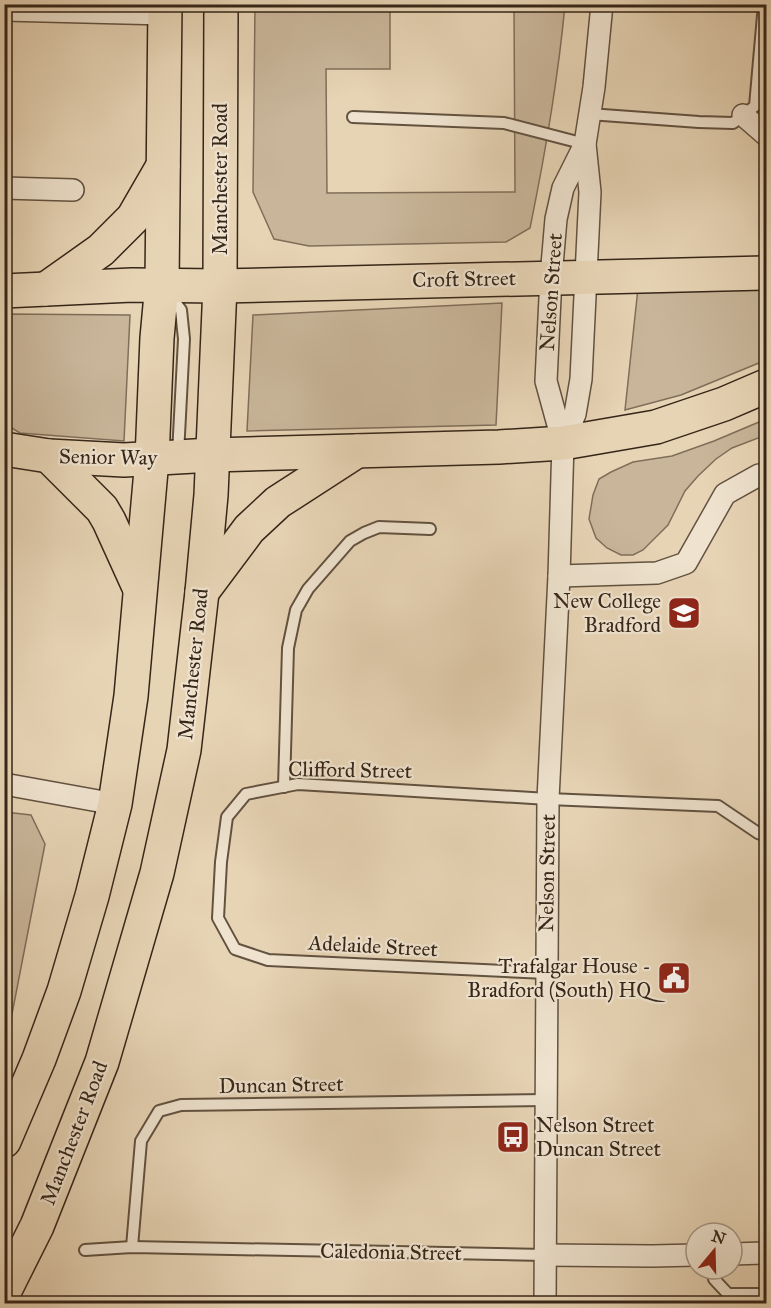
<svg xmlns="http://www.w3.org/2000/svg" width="771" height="1308" font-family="'IM FELL Great Primer',serif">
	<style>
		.green { fill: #c9b69a; stroke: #806e5a; stroke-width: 1.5 }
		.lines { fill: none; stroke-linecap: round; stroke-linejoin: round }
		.lane-casing { stroke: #625240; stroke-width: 14 }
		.street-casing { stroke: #625240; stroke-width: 24 }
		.primary-casing { stroke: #362619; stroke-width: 36 }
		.lane { stroke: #efe3cf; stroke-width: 10 }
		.street { stroke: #efe3cf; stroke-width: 21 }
		.primary { stroke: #e7d4b5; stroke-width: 33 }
		.labels { text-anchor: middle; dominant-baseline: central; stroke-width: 4.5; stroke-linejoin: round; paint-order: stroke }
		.street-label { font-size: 21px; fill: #362619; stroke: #efe3cf }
		.poi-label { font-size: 21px; fill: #362619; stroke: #efe3cf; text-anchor: end }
	</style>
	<rect width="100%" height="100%" fill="#e7d4b5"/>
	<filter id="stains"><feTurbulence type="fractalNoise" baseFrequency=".00333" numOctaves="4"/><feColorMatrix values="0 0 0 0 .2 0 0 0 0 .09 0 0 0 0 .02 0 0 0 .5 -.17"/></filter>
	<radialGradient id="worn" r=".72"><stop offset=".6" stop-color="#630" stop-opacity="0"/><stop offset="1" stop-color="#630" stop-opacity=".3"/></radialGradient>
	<g class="green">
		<path d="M255 5H390V69H326L327 193 515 192 514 5H565C558 79 545 155 530 228L506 242 309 246 274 239 253 192Z"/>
		<path d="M638 288H766V360L681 395 625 410Z"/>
		<path d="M502 303 496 425 247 431 253 315Z"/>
		<path d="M5 314 130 315 124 441 20 433 5 424Z"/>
		<path d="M766 419V435L732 448 716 459 698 476 685 491 668 525 643 550 633 555H621L607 548 596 538 589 519 593 495 599 479 611 472 633 462 672 456 714 441Z"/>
		<path d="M5 812 31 815 45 844 5 1050Z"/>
	</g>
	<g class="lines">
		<defs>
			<g id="lane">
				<path d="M589 114 699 122 733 123 755 106 764 4"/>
				<path d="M353 117 504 123 585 144"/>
				<path d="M169 294 181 310 184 339 178 454"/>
				<path d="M284 787 288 648 296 610 308 589 350 541 364 533 379 527 430 529"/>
				<path d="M546 973 268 960 235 949 218 918 221 862 227 817 246 794 298 784 548 799 718 806 758 833 766 836"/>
				<path d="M132 1247 141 1141 159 1111 181 1105 545 1100"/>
				<path d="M85 1250 132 1247 545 1255"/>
				<path d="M712 1269 714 1279 728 1294H766"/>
			</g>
			<g id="street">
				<path d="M4 10 165 14"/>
				<path d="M743 115 766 135"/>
				<path d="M4 188 73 190"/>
				<path d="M563 443 575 414 581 379 590 192 585 144 594 87 602 4"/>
				<path d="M559 576 657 573 686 563 725 494 759 475H766"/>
				<path d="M4 784 115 804"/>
				<path d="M732 1254 766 1253"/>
				<path d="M545 1255 652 1256 696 1255"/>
				<path d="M545 1304 548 799 559 576 563 443 546 381 551 277 556 219 563 188 585 144"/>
			</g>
			<g id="primary">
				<path d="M46 289 101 250 133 218 163 166"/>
				<path d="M4 291 132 285 220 286 766 273"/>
				<path d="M4 449 49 456 124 460 212 455 499 447 563 443 656 427 724 404 766 386"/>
				<path d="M49 456 102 509 109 521 139 587"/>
				<path d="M202 592 249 529 278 502 357 451"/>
				<path d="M4 1141 39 1059 64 991 92 896 115 804 131 696 152 459 157 338 162 284 165 4"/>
				<path d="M4 1292 37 1226 102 1062 157 873 184 750 202 592 211 495 220 286 221 4"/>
			</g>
		</defs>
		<use href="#lane" class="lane-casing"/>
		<use href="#street" class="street-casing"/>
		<use href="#primary" class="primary-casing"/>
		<use href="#lane" class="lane"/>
		<use href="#street" class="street"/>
		<use href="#primary" class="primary"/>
	</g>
	<defs>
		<symbol id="university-square" viewBox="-11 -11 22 22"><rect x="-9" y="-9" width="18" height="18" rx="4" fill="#8f2418" stroke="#efe3cf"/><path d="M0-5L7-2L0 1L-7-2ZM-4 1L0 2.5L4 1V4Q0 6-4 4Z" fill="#fff"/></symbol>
		<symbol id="civic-square" viewBox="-11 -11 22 22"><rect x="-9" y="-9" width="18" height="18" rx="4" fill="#8f2418" stroke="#efe3cf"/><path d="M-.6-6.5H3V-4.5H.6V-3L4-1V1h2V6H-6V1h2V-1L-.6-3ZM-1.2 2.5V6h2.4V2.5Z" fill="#fff"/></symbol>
		<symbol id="bus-square" viewBox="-11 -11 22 22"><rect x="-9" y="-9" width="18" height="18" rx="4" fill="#8f2418" stroke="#efe3cf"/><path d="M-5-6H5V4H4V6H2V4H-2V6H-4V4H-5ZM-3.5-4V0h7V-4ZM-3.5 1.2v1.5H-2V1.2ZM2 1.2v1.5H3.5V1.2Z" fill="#fff"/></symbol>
	</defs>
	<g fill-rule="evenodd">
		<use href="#university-square" x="665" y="594" width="38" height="38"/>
		<use href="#civic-square" x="655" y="959" width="38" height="38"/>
		<use href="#bus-square" x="494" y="1118" width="38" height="38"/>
	</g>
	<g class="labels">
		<g class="street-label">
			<text transform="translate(220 179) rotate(-90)">Manchester Road</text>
			<text transform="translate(464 279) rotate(-1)">Croft Street</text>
			<text transform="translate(551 292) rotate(-86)">Nelson Street</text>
			<text transform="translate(108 457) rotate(1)">Senior Way</text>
			<text transform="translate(193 664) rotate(-84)">Manchester Road</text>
			<text transform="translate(350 770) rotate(1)">Clifford Street</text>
			<text transform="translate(547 873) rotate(-89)">Nelson Street</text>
			<text transform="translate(373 946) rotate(3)">Adelaide Street</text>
			<text transform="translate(281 1085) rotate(-1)">Duncan Street</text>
			<text transform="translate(74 1133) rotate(-69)">Manchester Road</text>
			<text transform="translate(391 1252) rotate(1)">Caledonia Street</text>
		</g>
		<g class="poi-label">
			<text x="661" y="601">New College<tspan x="661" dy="24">Bradford</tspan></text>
			<text x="651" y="966">Trafalgar House -<tspan x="651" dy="24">Bradford (South) HQ</tspan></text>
			<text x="536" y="1125" text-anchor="start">Nelson Street<tspan x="536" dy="24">Duncan Street</tspan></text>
		</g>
	</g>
	<rect width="771" height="1308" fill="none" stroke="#e7d4b5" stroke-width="24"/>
	<rect x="6" y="6" width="759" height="1296" fill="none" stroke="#362619" stroke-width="3"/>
	<rect x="12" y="12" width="747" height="1284" fill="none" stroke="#362619" stroke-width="1.5"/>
	<g transform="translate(714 1251) rotate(19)"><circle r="28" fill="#efe3cf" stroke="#a59786" stroke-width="1.5"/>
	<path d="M0-4.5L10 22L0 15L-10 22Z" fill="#8f2418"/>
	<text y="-9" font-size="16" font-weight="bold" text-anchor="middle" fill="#362619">N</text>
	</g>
	<rect width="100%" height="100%" filter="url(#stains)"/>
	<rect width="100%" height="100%" fill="url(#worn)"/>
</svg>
